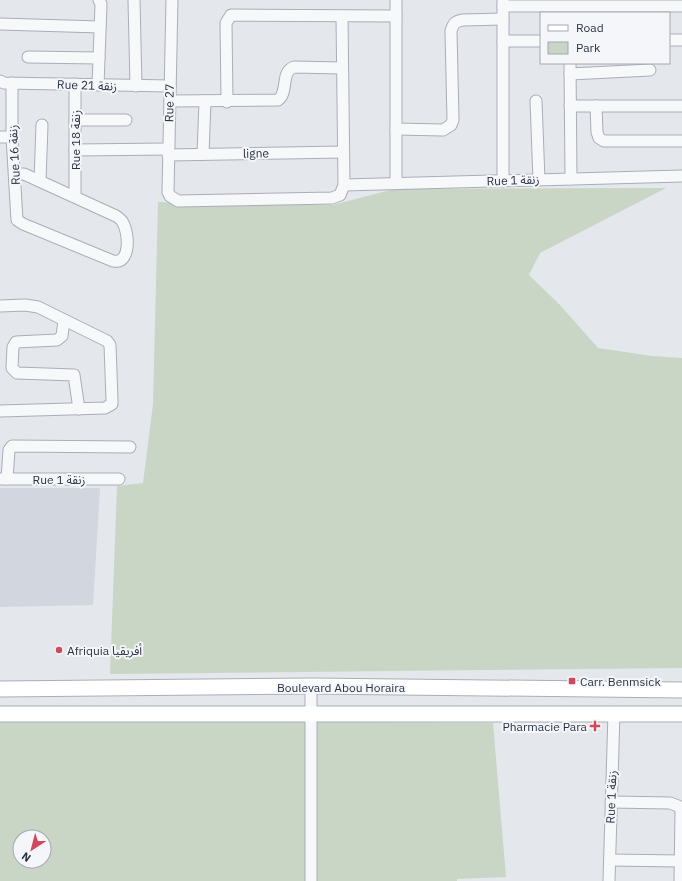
<svg xmlns="http://www.w3.org/2000/svg" width="682" height="881" font-family="'IBM Plex Sans','Noto Sans Arabic',sans-serif">
	<style>
		.built { fill: #d2d6de }
		.green { fill: #c9d6c5; fill-rule: evenodd }
		.lines { fill: none; stroke-linecap: round; stroke-linejoin: round }
		.minor-casing { stroke: #a9aeb7; stroke-width: 13 }
		.secondary-casing { stroke: #a9aeb7; stroke-width: 17 }
		.minor { stroke: #f7f8fa; stroke-width: 11 }
		.secondary { stroke: #fff; stroke-width: 15 }
		.poi-dot { fill: #d1495b; stroke: #f4f6f9; stroke-width: 1.5 }
		.labels { text-anchor: middle; dominant-baseline: central; stroke-width: 4; stroke-linejoin: round; paint-order: stroke }
		.street-label { font-size: 12px; fill: #2b3445; stroke: #f4f6f9 }
		.poi-label { font-size: 12px; fill: #2b3445; stroke: #f4f6f9; text-anchor: start }
	</style>
	<rect width="100%" height="100%" fill="#e4e7ec"/>
	<path class="built" d="M0 488H100L93 605 0 607Z"/>
	<g class="green">
		<path d="M666 188 540 253 529 275 560 305 598 348 652 356 682 358V668L110 674 117 486 143 483 153 404 158 202 333 205 394 189Z"/>
		<path d="M0 720 493 723 506 877 457 879V881H0ZM20 837H44V861H20Z"/>
	</g>
	<g class="lines">
		<defs>
			<g id="minor">
				<path d="M134 0 136 86"/>
				<path d="M172 0 168 192 170 196 178 201 332 198 340 195 344 185 342 16"/>
				<path d="M503 0V181"/>
				<path d="M503 6H682"/>
				<path d="M0 24 100 27"/>
				<path d="M669 40H682"/>
				<path d="M503 41H541"/>
				<path d="M28 57 99 58"/>
				<path d="M570 63 571 179"/>
				<path d="M570 74 650 70"/>
				<path d="M0 81 4 83 170 86"/>
				<path d="M12 83V137L17 220 23 224 113 261C131 265 129 233 123 223 122 220 119 218 116 216L24 174H15"/>
				<path d="M75 84V195"/>
				<path d="M98 85 101 4 99 0"/>
				<path d="M170 101 278 100C289 92 280 72 294 67L342 68"/>
				<path d="M536 101 539 180"/>
				<path d="M227 102 226 23 231 15 396 16"/>
				<path d="M570 106H682"/>
				<path d="M596 106 597 132 599 138 604 141H682"/>
				<path d="M75 120H126"/>
				<path d="M396 129 443 130 451 125 453 120 451 31C453 24 455 21 463 20L503 19"/>
				<path d="M0 137H12"/>
				<path d="M75 150 168 149"/>
				<path d="M203 154 205 101"/>
				<path d="M168 155 343 152"/>
				<path d="M40 181 42 125"/>
				<path d="M396 183V0"/>
				<path d="M344 185 682 176"/>
				<path d="M0 306 25 305 38 307 107 341 110 345 112 400V404L105 408 0 411"/>
				<path d="M64 320 62 336 57 340 16 342 13 347 12 368 17 373 74 375 79 409"/>
				<path d="M1 479H119"/>
				<path d="M7 479 9 450 12 446 130 447"/>
				<path d="M611 802 670 803 678 806 681 810 680 881"/>
				<path d="M610 860 680 861"/>
				<path d="M311 881V686"/>
				<path d="M609 881 614 713"/>
			</g>
			<g id="secondary">
				<path d="M0 689 311 686 682 690"/>
				<path d="M0 714H682"/>
			</g>
		</defs>
		<use href="#minor" class="minor-casing"/>
		<use href="#secondary" class="secondary-casing"/>
		<use href="#minor" class="minor"/>
		<use href="#secondary" class="secondary"/>
	</g>
	<g class="poi-dot">
		<circle cx="59" cy="650" r="4"/>
		<rect x="568" y="677" width="8" height="8" rx="2"/>
		<path d="M593 720h4v4h4v4h-4v4h-4v-4h-4v-4h4z"/>
	</g>
	<g class="labels">
		<g class="street-label">
			<text transform="translate(87 85) rotate(2)">Rue 21 زنقة</text>
			<text transform="translate(169 103) rotate(-89)">Rue 27</text>
			<text transform="translate(75 140) rotate(-90)">Rue 18 زنقة</text>
			<text transform="translate(256 153) rotate(-1)">ligne</text>
			<text transform="translate(14 155) rotate(-93)">Rue 16 زنقة</text>
			<text transform="translate(513 180) rotate(-2)">Rue 1 زنقة</text>
			<text x="59" y="479">Rue 1 زنقة</text>
			<text x="341" y="687">Boulevard Abou Horaira</text>
			<text transform="translate(611 797) rotate(-88)">Rue 1 زنقة</text>
		</g>
		<g class="poi-label">
			<text x="67" y="650">Afriquia أفريقيا</text>
			<text x="580" y="681">Carr. Benmsick</text>
			<text x="587" y="726" text-anchor="end">Pharmacie Para</text>
		</g>
	</g>
	<rect x="540" y="12" width="130" height="52" fill="#f4f6f9" stroke="#a4a8b1"/>
	<rect x="548" y="25" width="20" height="6" fill="#ffffff" stroke="#a4a8b1"/>
	<text x="576" y="32" font-size="12" fill="#2b3445">Road</text>
	<rect x="548" y="42" width="20" height="12" fill="#c9d6c5" stroke="#a4a8b1"/>
	<text x="576" y="52" font-size="12" fill="#2b3445">Park</text>
	<g transform="translate(32 849) rotate(216)"><circle r="19" fill="#f4f6f9" stroke="#a4a8b1"/>
	<path d="M0-3L7 15L0 10L-7 15Z" fill="#d1495b"/>
	<text y="-6" font-size="11" font-weight="bold" text-anchor="middle" fill="#2b3445">N</text>
	</g>
</svg>
